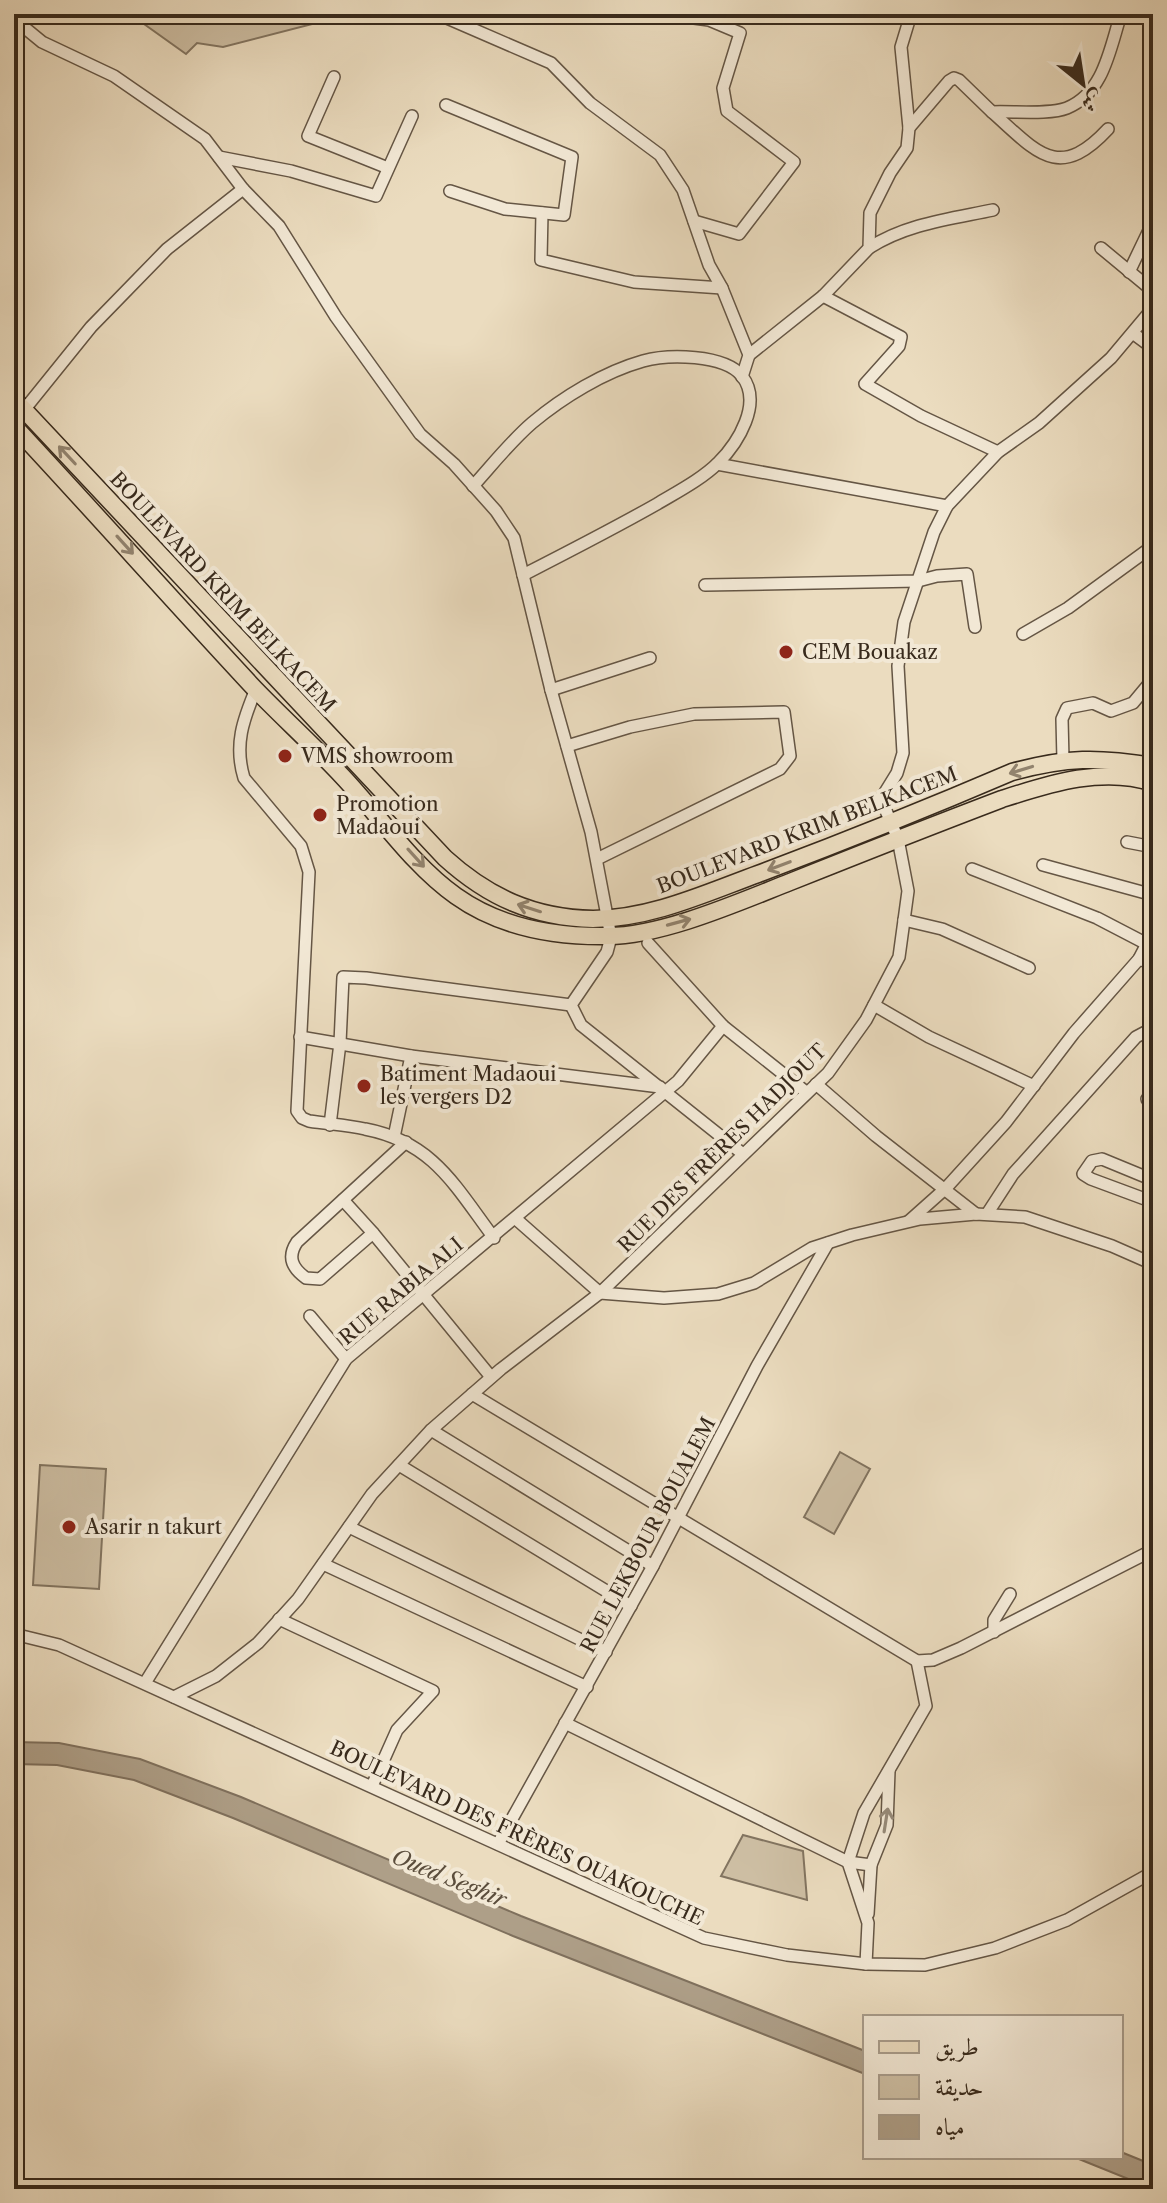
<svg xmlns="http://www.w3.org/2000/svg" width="1167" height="2203" font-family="'Libre Caslon Text',Amiri,serif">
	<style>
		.green { fill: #cdbea3; stroke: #827460; stroke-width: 2 }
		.water { fill: #ae9f88; stroke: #7f705d; stroke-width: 2 }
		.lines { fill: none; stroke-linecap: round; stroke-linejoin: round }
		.street-casing { stroke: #655645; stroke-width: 14 }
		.primary-casing { stroke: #382a1c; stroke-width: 19 }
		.street { stroke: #f2e8d5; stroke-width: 11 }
		.primary { stroke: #ebdcbf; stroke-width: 16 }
		.oneway { stroke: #92836e }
		.oneway2 { stroke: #958978 }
		.poi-dot { fill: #8f2418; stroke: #f2e8d5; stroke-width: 3 }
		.labels { text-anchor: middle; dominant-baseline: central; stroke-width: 8; stroke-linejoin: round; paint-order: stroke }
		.street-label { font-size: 20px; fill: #382a1c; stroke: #f2e8d5 }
		.poi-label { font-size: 20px; fill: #382a1c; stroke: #f2e8d5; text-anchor: start }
		.water-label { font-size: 22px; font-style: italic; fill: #5b4d3c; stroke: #f2e8d5 }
	</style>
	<rect width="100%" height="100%" fill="#ebdcbf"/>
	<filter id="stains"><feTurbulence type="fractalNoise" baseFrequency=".0025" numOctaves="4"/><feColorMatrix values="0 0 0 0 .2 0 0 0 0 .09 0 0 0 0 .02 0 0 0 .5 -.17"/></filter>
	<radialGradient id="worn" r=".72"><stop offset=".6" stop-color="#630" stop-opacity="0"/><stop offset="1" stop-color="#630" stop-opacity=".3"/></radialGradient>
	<g class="green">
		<path d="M130 14H351L223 47 197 43 186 54Z"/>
		<path d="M840 1452 870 1469 834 1534 804 1517Z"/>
		<path d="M40 1465 106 1469 99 1589 33 1585Z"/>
		<path d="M743 1835 803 1851 807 1900 721 1876Z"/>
	</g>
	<g class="water">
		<path d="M14 1742 59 1743 140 1759 241 1797 521 1916 865 2051V2074L513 1936 233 1818 134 1780 57 1765 14 1764Z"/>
		<path d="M1121 2152 1153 2165V2189L1074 2157H1121Z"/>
	</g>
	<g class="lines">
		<defs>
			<g id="street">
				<path d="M444 14 447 18 551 63 590 103 660 155 683 190 709 265 722 288 749 355 742 377"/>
				<path d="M664 14 709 20 740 33 723 88 727 111 794 162 739 234 694 221"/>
				<path d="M14 19 42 42 114 76 205 139 243 189 279 226 336 317 420 434 454 464 496 511 514 538 551 690 591 832 611 937 607 952 571 1005 581 1025 743 1154"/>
				<path d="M334 77 308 136 388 168"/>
				<path d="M446 105 572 157 564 215 505 209 450 191"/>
				<path d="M992 112C1036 151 1058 183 1108 129"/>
				<path d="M909 128 901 47 911 14"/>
				<path d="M219 157 291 171 376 196 412 116"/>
				<path d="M542 213 541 260 634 282 722 288"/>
				<path d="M869 248C906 224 950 219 993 210"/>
				<path d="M1101 248 1153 291"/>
				<path d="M1129 272 1153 222"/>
				<path d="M823 296 901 337 899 346 865 384 921 416 998 452"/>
				<path d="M1134 334 1153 348"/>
				<path d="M749 355 823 296 869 248 870 213 890 173 907 148 909 128 949 81 954 78 959 80 992 112C1012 111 1050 115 1067 108 1104 93 1110 48 1121 14"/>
				<path d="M24 410 91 327 167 249 243 189"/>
				<path d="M717 464 947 506"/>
				<path d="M473 486C492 465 511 441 532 423 563 397 604 372 643 361 668 354 724 354 742 376 763 403 738 443 718 463 702 479 677 492 657 504 613 529 568 552 523 575"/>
				<path d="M705 585 918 581 937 576 967 574 975 627"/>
				<path d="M1023 634 1068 608 1153 546"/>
				<path d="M256 689C243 720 234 745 244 778L301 846 309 872 297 1111 302 1118 309 1121C328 1124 347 1125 365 1129 433 1142 455 1186 494 1238"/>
				<path d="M551 690 650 658"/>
				<path d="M567 746 630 727 694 714 784 712 790 756 780 769 597 859"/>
				<path d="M1063 760 1062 719 1067 708 1093 703 1111 711 1133 703 1153 679"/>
				<path d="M1127 842 1153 847"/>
				<path d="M1043 865 1153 895"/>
				<path d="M972 869 1097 918 1147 944"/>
				<path d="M904 920 942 929 1029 968"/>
				<path d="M648 943 723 1026 806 1092"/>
				<path d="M1139 959 1153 964"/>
				<path d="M874 1005 929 1037 1034 1086"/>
				<path d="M300 1037 411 1056 660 1087"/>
				<path d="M816 1084 876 1136 976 1214"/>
				<path d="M1153 1096 1147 1099 1153 1108"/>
				<path d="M330 1125 340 1043 343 977 366 978 571 1005"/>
				<path d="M394 1137 411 1056"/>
				<path d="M1153 1180 1102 1159 1092 1161 1083 1174 1091 1179 1153 1202"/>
				<path d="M343 1200 373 1233 491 1377"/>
				<path d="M987 1214 1013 1174 1136 1037 1153 1028"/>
				<path d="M516 1219 600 1293 664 1298 718 1294 754 1283 812 1248 852 1235 920 1219 976 1214 1025 1217 1112 1246 1153 1264"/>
				<path d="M909 1221 946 1188 1006 1122 1074 1033 1139 959 1153 932"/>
				<path d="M373 1233 320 1279 306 1278C292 1268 287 1257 297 1242L406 1142"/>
				<path d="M310 1316 346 1359"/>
				<path d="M472 1394 917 1661 933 1660 961 1648 1153 1550"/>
				<path d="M431 1430 653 1566"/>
				<path d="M399 1465 631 1606"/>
				<path d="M349 1527 606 1652"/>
				<path d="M323 1564 587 1687"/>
				<path d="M279 1619 433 1691 397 1730 372 1786"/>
				<path d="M994 1632V1620L1010 1594"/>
				<path d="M14 1634 59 1645 704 1938 787 1955 866 1964 925 1965 995 1948 1067 1920 1153 1872"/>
				<path d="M145 1683 346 1359 678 1081 723 1026"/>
				<path d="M174 1697 216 1676 258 1643 298 1599 372 1494 431 1430 501 1369 600 1293 828 1073 866 1020 899 957 908 891 898 839 881 799 897 773 903 753 898 666 904 622 934 532 947 506 998 452 1039 423 1111 358 1153 308"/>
				<path d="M565 1723 848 1862 871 1865"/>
				<path d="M498 1844 653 1566 757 1366 828 1243"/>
				<path d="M868 1914 871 1865 887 1825 889 1771"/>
				<path d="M866 1964 868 1923 848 1862 864 1813 926 1706 917 1661"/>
			</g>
			<g id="primary">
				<path d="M14 399 445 858C488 897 534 918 593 919 650 919 706 893 758 874 843 842 928 808 1012 772 1067 757 1098 757 1153 766"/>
				<path d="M14 426C95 513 174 602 255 689 284 719 314 746 342 776 379 815 412 865 456 896 501 928 554 937 608 936 662 936 739 902 790 882 860 854 931 826 1002 799 1049 784 1103 766 1153 783"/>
			</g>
		</defs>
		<use href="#street" class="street-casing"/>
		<use href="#primary" class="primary-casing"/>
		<use href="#street" class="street"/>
		<use href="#primary" class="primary"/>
	</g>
	<defs><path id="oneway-shaft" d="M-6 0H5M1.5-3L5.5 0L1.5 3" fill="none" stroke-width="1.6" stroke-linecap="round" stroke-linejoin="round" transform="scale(2)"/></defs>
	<g class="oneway">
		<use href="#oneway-shaft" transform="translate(67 455) rotate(-133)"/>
		<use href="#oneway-shaft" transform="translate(125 545) rotate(48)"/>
		<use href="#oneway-shaft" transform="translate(1021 770) rotate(163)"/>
		<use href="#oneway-shaft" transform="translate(416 858) rotate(48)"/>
		<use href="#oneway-shaft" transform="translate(779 866) rotate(159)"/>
		<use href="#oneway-shaft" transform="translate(529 908) rotate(-162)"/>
		<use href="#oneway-shaft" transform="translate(679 922) rotate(-15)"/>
	</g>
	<use class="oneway2" href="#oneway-shaft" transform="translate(886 1820) rotate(-81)"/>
	<g class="poi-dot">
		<circle cx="786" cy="652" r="8"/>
		<circle cx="285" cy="756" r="8"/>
		<circle cx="320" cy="815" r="8"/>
		<circle cx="364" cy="1086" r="8"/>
		<circle cx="69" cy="1527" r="8"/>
	</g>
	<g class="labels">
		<g class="street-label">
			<text transform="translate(223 592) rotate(47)">BOULEVARD KRIM BELKACEM</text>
			<text transform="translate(807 830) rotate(-21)">BOULEVARD KRIM BELKACEM</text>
			<text transform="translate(722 1148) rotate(-45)">RUE DES FRÈRES HADJOUT</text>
			<text transform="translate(401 1291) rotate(-40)">RUE RABIA ALI</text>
			<text transform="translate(648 1535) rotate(-62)">RUE LEKBOUR BOUALEM</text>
			<text transform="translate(517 1833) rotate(25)">BOULEVARD DES FRÈRES OUAKOUCHE</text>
		</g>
		<g class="poi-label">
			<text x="802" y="652">CEM Bouakaz</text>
			<text x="301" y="756">VMS showroom</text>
			<text x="336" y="804">Promotion<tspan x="336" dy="23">Madaoui</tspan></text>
			<text x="380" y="1074">Batiment Madaoui<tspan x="380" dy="23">les vergers D2</tspan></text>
			<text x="85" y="1527">Asarir n takurt</text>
		</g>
		<g class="water-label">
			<text transform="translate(449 1878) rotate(22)">Oued Seghir</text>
		</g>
	</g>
	<rect width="1167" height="2203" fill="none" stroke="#ebdcbf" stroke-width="48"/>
	<rect x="16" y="16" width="1135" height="2171" fill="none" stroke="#382a1c" stroke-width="4"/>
	<rect x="24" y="24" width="1119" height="2155" fill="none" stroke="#382a1c" stroke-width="2"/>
	<rect x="863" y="2015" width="260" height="144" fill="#f2e8d5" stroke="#a89c8b" stroke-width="2"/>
	<rect x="879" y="2041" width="40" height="12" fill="#ebdcbf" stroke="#a89c8b" stroke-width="2"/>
	<text x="935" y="2055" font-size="24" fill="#382a1c">طريق</text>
	<rect x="879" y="2075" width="40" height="24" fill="#cdbea3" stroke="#a89c8b" stroke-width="2"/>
	<text x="935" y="2095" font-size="24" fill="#382a1c">حديقة</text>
	<rect x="879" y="2115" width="40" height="24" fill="#ae9f88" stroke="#a89c8b" stroke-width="2"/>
	<text x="935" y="2135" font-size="24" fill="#382a1c">مياه</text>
	<g transform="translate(1083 84) rotate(150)" stroke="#f2e8d5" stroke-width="6" paint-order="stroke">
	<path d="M0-6L14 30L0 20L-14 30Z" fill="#382a1c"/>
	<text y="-12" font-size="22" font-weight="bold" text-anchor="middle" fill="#382a1c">ش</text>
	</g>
	<rect width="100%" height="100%" filter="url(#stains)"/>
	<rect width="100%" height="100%" fill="url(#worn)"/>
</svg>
